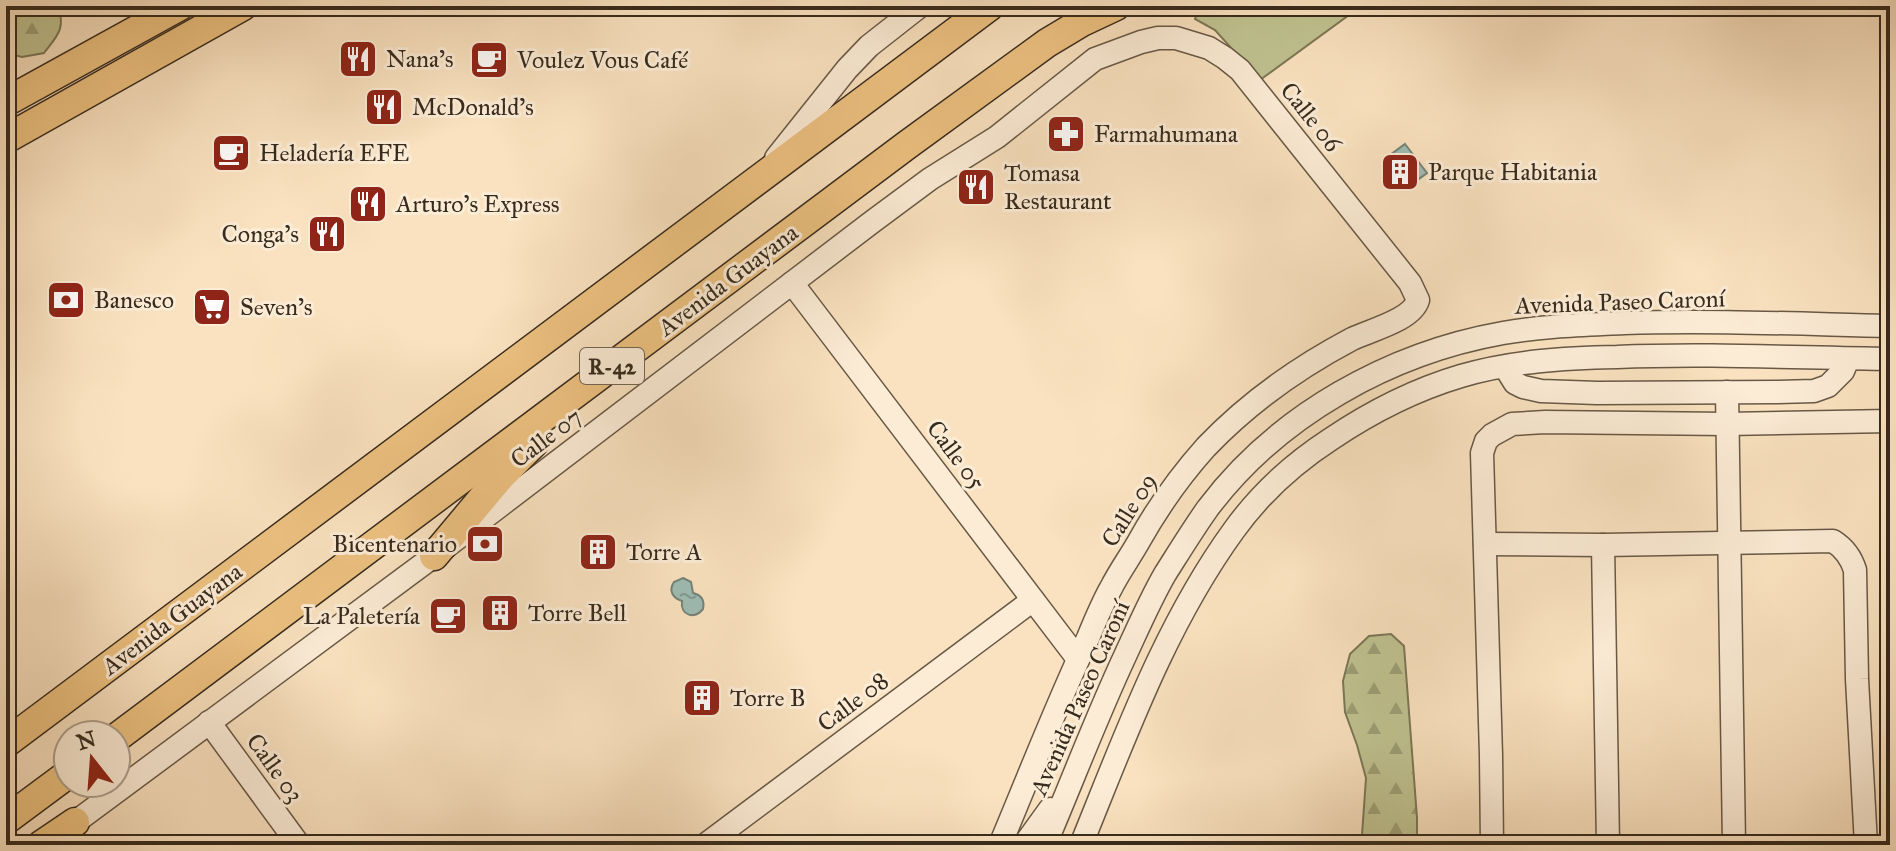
<svg xmlns="http://www.w3.org/2000/svg" width="1896" height="851" font-family="'IM FELL Great Primer',serif">
	<style>
		.forest { fill: url(#forest-firs); stroke: #7c7757; stroke-width: 2 }
		.green { fill: #c0c391; stroke: #7c7757; stroke-width: 2 }
		.water { fill: url(#water-ripples); stroke: #758378; stroke-width: 2 }
		.lines { fill: none; stroke-linecap: round; stroke-linejoin: round }
		.minor-casing { stroke: #685946; stroke-width: 25 }
		.major-casing { stroke: #372b1d; stroke-width: 31 }
		.minor { stroke: #fcecd6; stroke-width: 22 }
		.major { stroke: #edc180; stroke-width: 28 }
		.labels { text-anchor: middle; dominant-baseline: central; stroke-width: 6; stroke-linejoin: round; paint-order: stroke }
		.shield { fill: #fcecd6; stroke: #726554; stroke-width: 2 }
		.shield-label { font-size: 22px; font-weight: bold; fill: #372b1d }
		.poi-label { font-size: 24px; fill: #372b1d; stroke: #fcecd6; text-anchor: start }
		.street-label { font-size: 24px; fill: #372b1d; stroke: #fcecd6 }
	</style>
	<defs>
		<pattern id="forest-firs" width="22" height="20" patternUnits="userSpaceOnUse" patternTransform="scale(2)"><rect width="22" height="20" fill="#c0c391"/><path d="M5 1l3.5 6h-7zM16 11l3.5 6h-7z" fill="#9d9f76"/></pattern>
		<pattern id="water-ripples" width="26" height="14" patternUnits="userSpaceOnUse" patternTransform="scale(2)"><rect width="26" height="14" fill="#9ebdb5"/><path d="M2 4q2-2 4 0t4 0M15 11q2-2 4 0t4 0" fill="none" stroke="#829a93"/></pattern>
	</defs>
	<rect width="100%" height="100%" fill="#fae2c0"/>
	<filter id="stains"><feTurbulence type="fractalNoise" baseFrequency=".0025" numOctaves="4"/><feColorMatrix values="0 0 0 0 .2 0 0 0 0 .09 0 0 0 0 .02 0 0 0 .5 -.17"/></filter>
	<radialGradient id="worn" r=".72"><stop offset=".6" stop-color="#630" stop-opacity="0"/><stop offset="1" stop-color="#630" stop-opacity=".3"/></radialGradient>
	<g class="forest">
		<path d="M6 6H58C66 29 57 36 44 53L22 57 6 53Z"/>
		<path d="M1391 634 1404 646 1417 818V845H1364L1362 835 1366 778 1357 745 1345 712 1343 681 1350 654 1369 636Z"/>
	</g>
	<path class="green" d="M1199 6H1348L1353 12 1260 80 1215 30 1195 19Z"/>
	<g class="water">
		<path d="M1405 144 1427 173 1412 184 1390 155Z"/>
		<path d="M683 578 691 582 693 593C701 595 705 600 703 609 694 620 680 615 682 601 673 598 668 591 674 582Z"/>
	</g>
	<g class="lines">
		<defs>
			<g id="minor">
				<path d="M776 158 847 69 869 46 920 6"/>
				<path d="M792 283 1078 659"/>
				<path d="M1505 367 1515 383 1523 387 1541 391 1597 393 1777 392 1814 391 1828 386 1843 371 1848 359"/>
				<path d="M1727 392 1734 845"/>
				<path d="M1485 544 1603 545 1833 541C1844 548 1851 557 1855 570L1857 679 1866 845"/>
				<path d="M1603 545 1608 845"/>
				<path d="M209 722 299 845"/>
				<path d="M62 832 434 556 872 222 930 179 997 137 1095 59 1141 42 1158 38H1176L1209 48 1225 58 1240 70 1410 283 1418 300C1412 320 1371 330 1352 339 1299 367 1248 403 1206 447 1180 476 1158 507 1139 541 1130 557 1119 572 1111 588 1102 604 1095 621 1088 638 1056 706 1029 776 1000 845"/>
				<path d="M705 845 1033 600"/>
				<path d="M1024 845 1050 809"/>
				<path d="M1045 845C1072 782 1096 718 1125 656 1138 628 1150 600 1165 574 1179 552 1193 529 1208 508 1278 415 1390 353 1503 333 1543 326 1584 325 1624 323 1712 320 1801 324 1890 326"/>
				<path d="M1081 845C1125 737 1165 625 1234 530 1260 494 1294 463 1331 439 1371 412 1414 390 1461 376 1512 361 1565 358 1617 357 1708 353 1799 358 1890 359"/>
				<path d="M1492 845 1491 755 1482 453 1486 441 1492 435 1512 424 1545 422 1727 424 1890 421"/>
			</g>
			<g id="major">
				<path d="M6 102 180 6"/>
				<path d="M6 139 243 6"/>
				<path d="M434 556 501 476 534 443"/>
				<path d="M116 738 907 145 1047 43 1082 22 1116 6"/>
				<path d="M6 743 990 6"/>
				<path d="M6 820 68 774"/>
				<path d="M41 845 75 822"/>
			</g>
		</defs>
		<use href="#minor" class="minor-casing"/>
		<use href="#major" class="major-casing"/>
		<use href="#minor" class="minor"/>
		<use href="#major" class="major"/>
	</g>
	<defs>
		<symbol id="restaurant-square" viewBox="-11 -11 22 22"><rect x="-9" y="-9" width="18" height="18" rx="4" fill="#8f2418" stroke="#fcecd6"/><path d="M-5-6h1v4h1v-4h1v4h1v-4h1v5L-1.5 .5V6h-2V.5L-5-1ZM5-6V6H3V1.5H1.5Q1.5-4 5-6Z" fill="#fff"/></symbol>
		<symbol id="cafe-square" viewBox="-11 -11 22 22"><rect x="-9" y="-9" width="18" height="18" rx="4" fill="#8f2418" stroke="#fcecd6"/><path d="M-5.5-4.5H6V0H3Q3 3.5 0 3.5H-2.5Q-5.5 3.5-5.5 0ZM3-3.2v2h1.7v-2ZM-6 4.5H4V6H-6Z" fill="#fff"/></symbol>
		<symbol id="pharmacy-square" viewBox="-11 -11 22 22"><rect x="-9" y="-9" width="18" height="18" rx="4" fill="#8f2418" stroke="#fcecd6"/><path d="M-2-6h4v4h4v4h-4v4h-4v-4h-4v-4h4Z" fill="#fff"/></symbol>
		<symbol id="building-square" viewBox="-11 -11 22 22"><rect x="-9" y="-9" width="18" height="18" rx="4" fill="#8f2418" stroke="#fcecd6"/><path d="M-4-6H4V6H1V3H-1V6H-4ZM-2.5-4.3h1.7v1.8h-1.7ZM.8-4.3h1.7v1.8H.8ZM-2.5-1h1.7V.8h-1.7ZM.8-1h1.7V.8H.8Z" fill="#fff"/></symbol>
		<symbol id="bank-square" viewBox="-11 -11 22 22"><rect x="-9" y="-9" width="18" height="18" rx="4" fill="#8f2418" stroke="#fcecd6"/><path d="M-6-4H6V4H-6ZM0-2.3a2.3 2.3 0 1 0 0 4.6a2.3 2.3 0 1 0 0-4.6Z" fill="#fff"/></symbol>
		<symbol id="supermarket-square" viewBox="-11 -11 22 22"><rect x="-9" y="-9" width="18" height="18" rx="4" fill="#8f2418" stroke="#fcecd6"/><path d="M-6-5.5h2.5l.6 2H6L4.5 2H-2.5L-4.4-4H-6ZM-1.5 3.2a1.3 1.3 0 1 0 .1 0ZM3 3.2a1.3 1.3 0 1 0 .1 0Z" fill="#fff"/></symbol>
	</defs>
	<g fill-rule="evenodd">
		<use href="#restaurant-square" x="336" y="37" width="44" height="44"/>
		<use href="#cafe-square" x="467" y="38" width="44" height="44"/>
		<use href="#restaurant-square" x="362" y="85" width="44" height="44"/>
		<use href="#pharmacy-square" x="1044" y="112" width="44" height="44"/>
		<use href="#cafe-square" x="209" y="131" width="44" height="44"/>
		<use href="#building-square" x="1378" y="150" width="44" height="44"/>
		<use href="#restaurant-square" x="954" y="165" width="44" height="44"/>
		<use href="#restaurant-square" x="346" y="182" width="44" height="44"/>
		<use href="#restaurant-square" x="305" y="212" width="44" height="44"/>
		<use href="#bank-square" x="44" y="278" width="44" height="44"/>
		<use href="#supermarket-square" x="190" y="285" width="44" height="44"/>
		<use href="#bank-square" x="463" y="522" width="44" height="44"/>
		<use href="#building-square" x="576" y="530" width="44" height="44"/>
		<use href="#building-square" x="478" y="591" width="44" height="44"/>
		<use href="#cafe-square" x="426" y="594" width="44" height="44"/>
		<use href="#building-square" x="680" y="676" width="44" height="44"/>
	</g>
	<g class="labels">
		<rect class="shield" x="580" y="348" width="64" height="36" rx="6"/>
		<g class="shield-label">
			<text x="612" y="366">R-42</text>
		</g>
		<g class="poi-label">
			<text x="386" y="59">Nana's</text>
			<text x="517" y="60">Voulez Vous Café</text>
			<text x="412" y="107">McDonald's</text>
			<text x="1094" y="134">Farmahumana</text>
			<text x="259" y="153">Heladería EFE</text>
			<text x="1428" y="172">Parque Habitania</text>
			<text x="1004" y="173">Tomasa<tspan x="1004" dy="28">Restaurant</tspan></text>
			<text x="396" y="204">Arturo's Express</text>
			<text x="299" y="234" text-anchor="end">Conga's</text>
			<text x="94" y="300">Banesco</text>
			<text x="240" y="307">Seven's</text>
			<text x="457" y="544" text-anchor="end">Bicentenario</text>
			<text x="626" y="552">Torre A</text>
			<text x="528" y="613">Torre Bell</text>
			<text x="420" y="616" text-anchor="end">La Paletería</text>
			<text x="730" y="698">Torre B</text>
		</g>
		<g class="street-label">
			<text transform="translate(1311 117) rotate(51)">Calle 06</text>
			<text transform="translate(728 280) rotate(-37)">Avenida Guayana</text>
			<text transform="translate(1620 302) rotate(-2)">Avenida Paseo Caroní</text>
			<text transform="translate(546 438) rotate(-37)">Calle 07</text>
			<text transform="translate(956 455) rotate(53)">Calle 05</text>
			<text transform="translate(1129 510) rotate(-58)">Calle 09</text>
			<text transform="translate(172 619) rotate(-37)">Avenida Guayana</text>
			<text transform="translate(1080 698) rotate(-66)">Avenida Paseo Caroní</text>
			<text transform="translate(853 702) rotate(-37)">Calle 08</text>
			<text transform="translate(275 768) rotate(54)">Calle 03</text>
		</g>
	</g>
	<rect width="1896" height="851" fill="none" stroke="#fae2c0" stroke-width="32"/>
	<rect x="8" y="8" width="1880" height="835" fill="none" stroke="#372b1d" stroke-width="4"/>
	<rect x="16" y="16" width="1864" height="819" fill="none" stroke="#372b1d" stroke-width="2"/>
	<g transform="translate(92 759) rotate(343)"><circle r="38" fill="#fcecd6" stroke="#ad9f8c" stroke-width="2"/>
	<path d="M0-6L14 30L0 20L-14 30Z" fill="#8f2418"/>
	<text y="-12" font-size="22" font-weight="bold" text-anchor="middle" fill="#372b1d">N</text>
	</g>
	<rect width="100%" height="100%" filter="url(#stains)"/>
	<rect width="100%" height="100%" fill="url(#worn)"/>
</svg>
